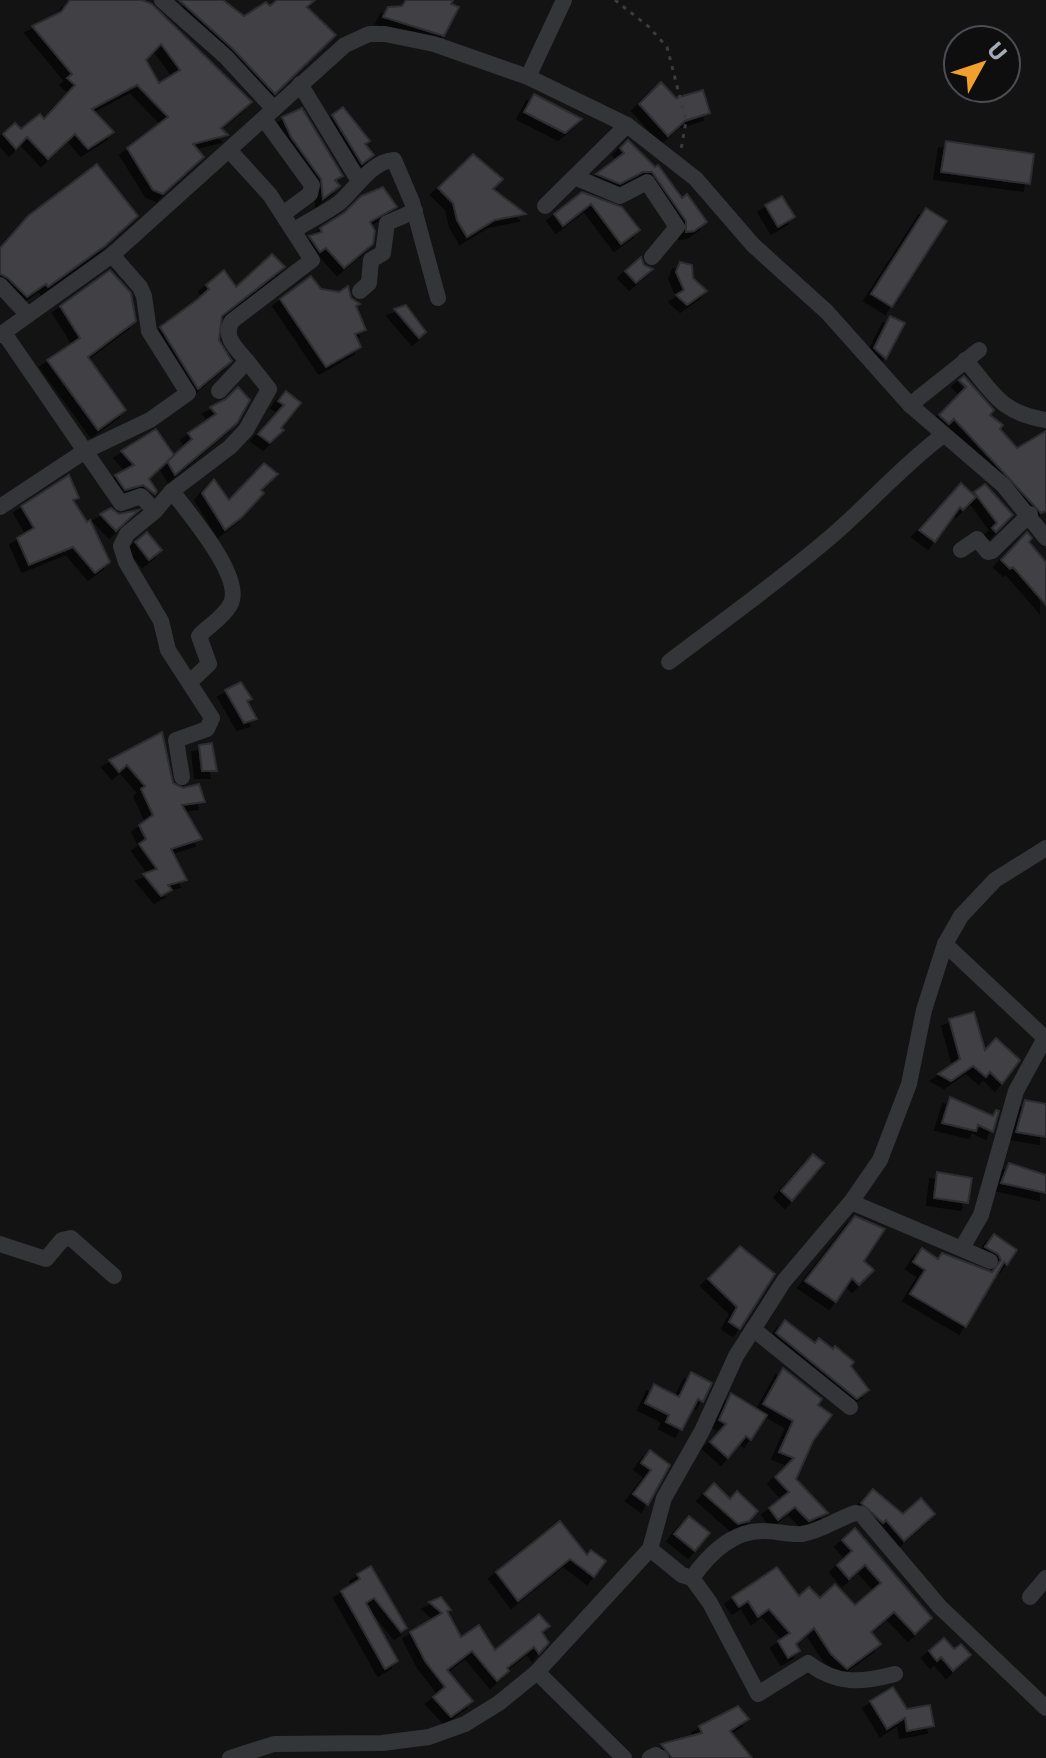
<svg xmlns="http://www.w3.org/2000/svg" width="1046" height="1758" font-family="Commissioner,sans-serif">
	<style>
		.building { fill: #3f4144; stroke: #2d2d30; stroke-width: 2; fill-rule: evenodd; filter: url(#shadow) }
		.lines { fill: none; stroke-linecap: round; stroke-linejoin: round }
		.path { stroke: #3a3c40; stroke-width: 3; stroke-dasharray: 4 6; stroke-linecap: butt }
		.minor { stroke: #343539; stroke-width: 16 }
	</style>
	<defs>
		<filter id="shadow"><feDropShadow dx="-7" dy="7" stdDeviation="0" flood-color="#0009"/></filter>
	</defs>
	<rect width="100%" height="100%" fill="#131314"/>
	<g class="building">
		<path d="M70 0H142L152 4 252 102 221 128 228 135 193 144 204 157 163 194 153 190 127 148 168 117 137 85 92 109 114 132 88 149 75 134 48 159 27 137 16 149 3 134 15 123 21 129 40 114 44 119 75 85 67 78 72 74 32 26 61 12ZM161 44 180 70 159 83 146 60Z"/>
		<path d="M179 0H223L244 16 266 2 270 6 277 0H315L307 7 336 35 275 94 233 49Z"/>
		<path d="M406 0H453L451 4 459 7 444 36 383 17 388 7 402 6Z"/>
		<path d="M661 82 676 98 703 90 710 113 685 121 668 136 639 104Z"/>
		<path d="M534 94 582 119 565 133 524 112Z"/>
		<path d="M343 107 370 141 365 144 374 155 362 164 332 115Z"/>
		<path d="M302 108 343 176 335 180 340 186 323 199 321 179 291 137 282 117Z"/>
		<path d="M628 140 655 167 658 165 682 198 687 194 707 222 694 231 686 232V221L652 172H643L620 184 596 174 624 153 620 148Z"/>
		<path d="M946 141 1034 154 1030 184 941 172Z"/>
		<path d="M473 154 503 179 493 189 526 214 495 220 467 237 457 220 453 203 438 188Z"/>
		<path d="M97 164 138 216 105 246 48 287 46 284 27 297 8 278 0 274V248L28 216Z"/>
		<path d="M383 187 397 207 370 222 375 231 373 244 344 268 326 248 320 252 309 236 322 232 320 228 345 212 361 196Z"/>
		<path d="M582 192 622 207 640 230 621 244 591 204 563 226 554 214Z"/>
		<path d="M782 196 795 217 778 227 765 205Z"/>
		<path d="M926 208 947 221 892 307 871 294Z"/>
		<path d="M272 254 285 267 222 316 219 340 232 361 198 389 160 327 198 299 209 289 206 285 224 270 236 287Z"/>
		<path d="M641 257 644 265 653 269 636 283 625 271Z"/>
		<path d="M680 262 692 265 693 278 707 291 687 305 676 295 684 290 676 272Z"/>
		<path d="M110 270 131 293 136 321 88 357 126 410 98 430 47 360 80 338 60 306Z"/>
		<path d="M311 276 321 289 339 292 348 286 351 298 360 304 356 306 366 330 355 334 361 347 326 367 280 299Z"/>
		<path d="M406 305 426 332 419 338 394 309Z"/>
		<path d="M890 316 905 323 886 359 874 348Z"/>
		<path d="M964 376 994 410 990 415 1003 425 1000 429 1017 448 1046 431V511L1041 513 954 419 949 424 939 415 966 387 959 380Z"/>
		<path d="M238 387 250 400 237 423 175 475 167 461 192 439 188 433 216 414 210 407 226 399Z"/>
		<path d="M286 391 301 403 281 428 284 430 270 443 258 434 284 405 278 401Z"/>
		<path d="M156 429 174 455 149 479 157 491 155 494 143 485 125 490 115 475 134 465 121 451Z"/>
		<path d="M264 463 278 474 261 490 264 493 242 517 225 530 202 493 214 479 229 500Z"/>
		<path d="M69 475 79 498 73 500 87 522 90 520 110 562 95 573 73 547 29 565 17 538 34 528 21 506Z"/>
		<path d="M961 483 976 497 963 510 960 507 935 542 919 530Z"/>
		<path d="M985 484 1013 515 996 532 992 528 997 523 974 492Z"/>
		<path d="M111 508 119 514 139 510 116 531 100 514Z"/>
		<path d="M147 532 162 550 149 560 135 542Z"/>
		<path d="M1027 532 1032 538 1029 542 1046 562V605L1013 567 1010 569 1001 560Z"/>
		<path d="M241 682 252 699 247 701 257 719 244 723 225 690Z"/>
		<path d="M162 732 173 783 183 788 199 784 205 802 182 805 202 839 171 849 187 880 168 885 172 890 161 896 143 874 157 869 139 844 146 839 139 825 153 815 141 789 145 786 127 765 119 772 109 760Z"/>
		<path d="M212 743 217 771H202L199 745Z"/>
		<path d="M974 1012 985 1050 996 1038 1020 1060 1002 1084 990 1072 986 1077 973 1066 951 1081 938 1074 960 1059 949 1019Z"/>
		<path d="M950 1097 993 1116 996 1110 999 1111 993 1132 978 1125 976 1131 942 1123Z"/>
		<path d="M1025 1100 1046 1104V1137L1016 1132Z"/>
		<path d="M813 1154 824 1163 792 1201 781 1191Z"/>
		<path d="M1009 1163 1046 1175V1193L1001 1183Z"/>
		<path d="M937 1172 972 1178 968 1203 934 1198Z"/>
		<path d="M855 1216 885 1229 864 1261 874 1270 859 1285 852 1278 836 1302 805 1281Z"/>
		<path d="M994 1234 1017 1250 1007 1265 1004 1262 966 1327 910 1294 925 1270 913 1262 922 1248 938 1259 942 1253 992 1272 1001 1260 998 1254 985 1247Z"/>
		<path d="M740 1246 775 1274 740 1329 729 1322 737 1307 708 1279Z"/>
		<path d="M785 1320 815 1343 819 1338 833 1349 835 1346 854 1362 851 1366 869 1390 857 1399 776 1333Z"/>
		<path d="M783 1368 822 1399 818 1405 832 1415 813 1441 796 1479 828 1513 809 1521 795 1507 778 1520 769 1508 789 1492 775 1477 794 1458 779 1452 793 1421 763 1404Z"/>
		<path d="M691 1372 712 1383 703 1402 698 1399 682 1430 666 1422 669 1415 645 1403 654 1384 679 1397Z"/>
		<path d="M731 1393 767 1415 751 1440 746 1436 728 1458 710 1442 726 1424 719 1420Z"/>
		<path d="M650 1450 670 1465 648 1505 633 1494 651 1470 641 1463Z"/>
		<path d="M714 1483 730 1499 737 1491 758 1511 749 1521 738 1524 704 1494Z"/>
		<path d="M873 1489 903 1514 921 1498 935 1514 904 1541 886 1520 883 1523 861 1503Z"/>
		<path d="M689 1516 710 1533 695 1551 674 1534Z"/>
		<path d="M560 1521 587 1555 591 1550 606 1561 594 1577 570 1559 518 1601 496 1572Z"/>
		<path d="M855 1528 932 1618 915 1634 894 1612 871 1632 881 1644 847 1669 831 1654 814 1628 796 1644 800 1651 788 1658 778 1641 790 1633 769 1609 758 1617 748 1601 739 1607 732 1597 777 1567 799 1596 809 1587 820 1598 835 1584 855 1605 881 1583 865 1565 849 1579 837 1565 852 1551 842 1540Z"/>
		<path d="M371 1566 407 1628 401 1632 374 1598 366 1603 398 1661 385 1669 341 1591 360 1579 357 1574Z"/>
		<path d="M441 1597 451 1610 447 1611 461 1637 479 1625 495 1650 539 1614 550 1626 542 1632 549 1643 539 1654 534 1647 507 1668 509 1671 497 1681 472 1651 447 1670 473 1701 451 1717 433 1697 445 1687 425 1661 410 1632 442 1613 429 1602Z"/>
		<path d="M944 1638 954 1649 961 1644 971 1655 953 1671 941 1657 937 1661 929 1651Z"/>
		<path d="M893 1687 907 1709 930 1705 934 1726 907 1731 905 1718 887 1729 870 1701Z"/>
		<path d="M738 1706 749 1719 730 1731 752 1758H672L661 1744 702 1733 699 1726Z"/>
	</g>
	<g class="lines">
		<path class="path" d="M615 0 649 27 667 47 686 121 681 150"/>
		<g class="minor">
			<path d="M162 0 226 57 274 109"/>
			<path d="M528 77 564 0"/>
			<path d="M300 84 359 181"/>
			<path d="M264 119 312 185 310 194 283 214"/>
			<path d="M577 178 620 196 647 182 677 227 652 257"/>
			<path d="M545 206 627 125"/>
			<path d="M294 230C309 221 325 213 339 203 355 190 371 161 394 160L412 202 438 298"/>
			<path d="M112 255 140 287 144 296 149 331 188 393 150 420 85 451 121 503 141 496 155 511"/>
			<path d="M0 285 28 315"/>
			<path d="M360 291 369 283 371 260 383 253 387 223 415 211"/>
			<path d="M0 335 112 255 345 45 369 34H385L434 44 528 77 627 125 696 179 753 245 827 312 910 405 1003 485 1046 538"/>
			<path d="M965 360C995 394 999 412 1046 420"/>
			<path d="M219 391 247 361C237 349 222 337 232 321L312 260 270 195 230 151"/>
			<path d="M910 405 979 350"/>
			<path d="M172 491C188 513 246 579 230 605 223 618 208 626 199 636L209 664 191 681"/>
			<path d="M0 507 85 451 4 333"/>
			<path d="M961 550 977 539 988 552 992 551 1030 514"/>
			<path d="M669 662C724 620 781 580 834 534 871 502 903 465 942 436"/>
			<path d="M182 777 176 740 207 729 212 718 168 650 161 621 126 562 121 546 127 534 155 511 172 491 230 447 246 430 269 389 247 361"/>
			<path d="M945 944 1046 1039"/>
			<path d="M851 1202 990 1261"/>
			<path d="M0 1244 46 1259 62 1240 71 1238 114 1276"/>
			<path d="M962 1248 981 1215 1016 1091 1045 1038"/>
			<path d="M753 1329 850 1407"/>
			<path d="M650 1549 682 1575 692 1578C709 1554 733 1530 764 1531 776 1531 789 1535 802 1534 821 1531 837 1519 855 1513L861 1514 940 1607 1046 1708"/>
			<path d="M692 1578 710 1603 758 1694 808 1663C837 1685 861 1683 895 1674"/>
			<path d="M1030 1597 1046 1578"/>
			<path d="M537 1672 624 1758"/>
			<path d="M230 1758 274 1744 382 1743 429 1737 465 1724 499 1703 537 1672 650 1549 664 1498 702 1431 736 1356 784 1281 851 1202 880 1160 909 1084 924 1010 945 944 961 916 995 880 1046 848"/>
			<path d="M650 1758 656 1755 661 1758"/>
		</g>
	</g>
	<g transform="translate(982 64) rotate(50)"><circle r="38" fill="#0e0e0f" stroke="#4a4d51" stroke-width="2"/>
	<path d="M0-6L14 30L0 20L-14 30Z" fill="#f2a02d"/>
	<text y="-12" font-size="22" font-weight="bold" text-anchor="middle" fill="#a4abb5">U</text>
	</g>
</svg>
